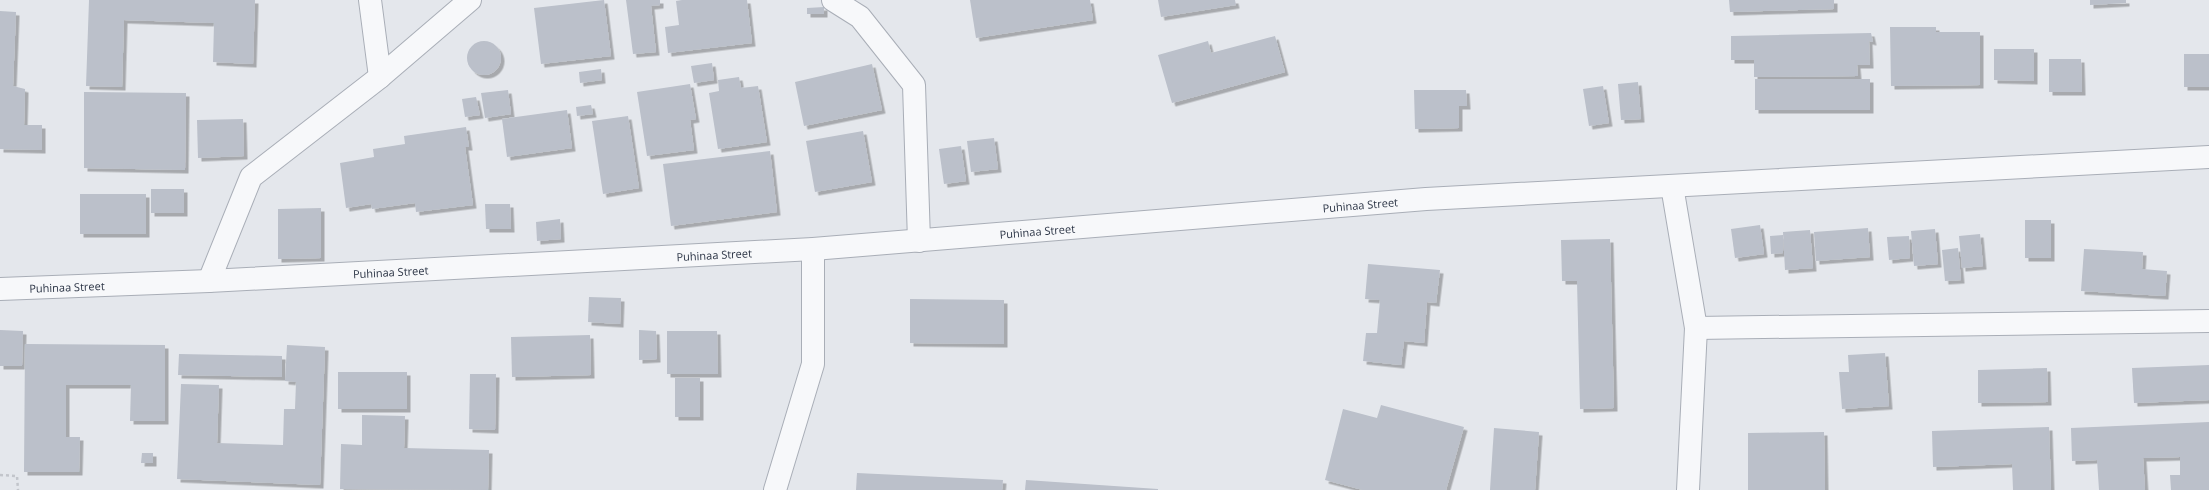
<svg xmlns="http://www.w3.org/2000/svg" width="2209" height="490" font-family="'Open Sans',sans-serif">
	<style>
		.building { fill: #bbc0ca; filter: url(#shadow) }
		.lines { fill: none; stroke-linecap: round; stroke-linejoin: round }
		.minor-casing { stroke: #a9aeb7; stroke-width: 24 }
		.path { stroke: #c2c5cb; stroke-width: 2.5; stroke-dasharray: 3 3; stroke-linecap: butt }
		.minor { stroke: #f7f8fa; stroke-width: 22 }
		.labels { text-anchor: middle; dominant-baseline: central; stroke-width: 3.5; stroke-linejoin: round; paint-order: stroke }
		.street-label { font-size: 11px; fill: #2b3445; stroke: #f4f6f9 }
	</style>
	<defs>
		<filter id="shadow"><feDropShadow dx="3.5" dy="3.5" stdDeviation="0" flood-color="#0004"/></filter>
	</defs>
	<rect width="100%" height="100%" fill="#e4e7ec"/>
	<g class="building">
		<path d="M89 0H255L253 64 213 62 214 23 124 20 122 87 86 86Z"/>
		<path d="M604 0 611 56 541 64 534 8Z"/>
		<path d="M626 0H660V5L651 6 656 52 633 54Z"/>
		<path d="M682 0H747L752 43 668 53 665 27 679 25 676 1Z"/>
		<path d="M970 0H1090L1093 20 976 38Z"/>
		<path d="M1158 0H1235L1236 5 1161 17Z"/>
		<path d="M1729 0H1834V9L1730 12Z"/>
		<path d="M2090 0H2126V3L2090 5Z"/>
		<path d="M824 7V14H807V8Z"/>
		<path d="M0 11 16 12 13 86 25 89 24 125H42V150L0 149Z"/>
		<path d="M1890 27H1936V32H1980V85L1891 86Z"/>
		<path d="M1871 33 1873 42 1869 41 1870 65H1857L1858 76 1754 77V60H1731V36Z"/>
		<path d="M1275 36 1285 72 1172 103 1158 55 1208 41 1211 53Z"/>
		<circle cx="484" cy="58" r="17"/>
		<path d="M1994 49H2034V81L1994 80Z"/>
		<rect x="2184" y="54" width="25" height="33"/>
		<path d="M2049 59H2081L2082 92H2049Z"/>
		<path d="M712 63 714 80 694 83 691 66Z"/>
		<path d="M872 64 882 110 804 126 795 82Z"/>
		<path d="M601 69 602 80 580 83 579 72Z"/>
		<path d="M739 77 741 88 758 86 767 142 718 149 709 93 719 91 718 80Z"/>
		<rect x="1755" y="79" width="115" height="31"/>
		<path d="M1638 82 1641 119 1621 120 1618 84Z"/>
		<path d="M690 84 696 119 690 120 694 150 647 156 637 92Z"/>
		<path d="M1603 86 1609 123 1589 126 1583 89Z"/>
		<path d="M508 90 511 114 485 118 481 93Z"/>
		<path d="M1414 90H1466L1467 106H1459V128L1415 129Z"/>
		<path d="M84 92 186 93 185 170 84 168Z"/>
		<path d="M476 97 480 115 465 117 462 99Z"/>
		<path d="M591 105 593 114 577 116 576 107Z"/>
		<path d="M567 110 572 148 507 157 502 119Z"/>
		<path d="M628 116 639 188 603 194 592 121Z"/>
		<path d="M243 119 244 156 198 158 197 120Z"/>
		<path d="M466 127 469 147H465L473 205 416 212 415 203 372 209 371 204 346 208 340 163 374 157 373 149 405 144 404 136Z"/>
		<path d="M863 131 872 182 815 192 806 141Z"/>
		<path d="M994 138 998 169 971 172 967 141Z"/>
		<path d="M961 146 966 181 944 184 939 149Z"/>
		<path d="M770 151 777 212 671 226 663 164Z"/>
		<rect x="151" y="189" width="33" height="24"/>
		<rect x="80" y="194" width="66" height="40"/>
		<path d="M485 204H510L511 229H486Z"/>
		<path d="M321 208V258L278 259V209Z"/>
		<path d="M560 219 561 239 537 241 536 222Z"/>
		<rect x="2025" y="220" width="26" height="38"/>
		<path d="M1760 225 1764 254 1735 258 1731 229Z"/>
		<path d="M1868 228 1870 257 1816 261 1814 232Z"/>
		<path d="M1935 229 1938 264 1914 266 1911 231Z"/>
		<path d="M1810 230 1813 268 1785 270 1783 232Z"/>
		<path d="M1980 234 1983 266 1962 268 1959 236Z"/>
		<path d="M1783 235V253L1771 254 1770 236Z"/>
		<path d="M1909 236 1910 258 1889 260 1887 237Z"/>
		<path d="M1610 239 1614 408 1580 409 1577 281H1562L1561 240Z"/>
		<path d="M1958 248 1961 280 1945 281 1942 250Z"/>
		<path d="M2084 249 2143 252 2142 269 2167 271 2165 296 2081 291Z"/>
		<path d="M1368 264 1440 270 1436 303 1427 302 1424 343 1404 341 1401 365 1363 361 1366 333H1377L1380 300 1365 299Z"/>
		<path d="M589 297 621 298 620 324 588 322Z"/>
		<path d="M910 299 1004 300V344L910 343Z"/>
		<path d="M0 330 23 331 22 366H0Z"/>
		<path d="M639 330 656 331 657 359 639 360Z"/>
		<path d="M667 331H717L718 374H667Z"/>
		<path d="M590 335 591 375 512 377 511 337Z"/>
		<path d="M25 344 165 345V421H130L131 385H66V437H80L79 472H24Z"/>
		<path d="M287 345 325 347 320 485 177 479 181 384 219 385 217 443 283 445 284 409H295L296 382 285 381Z"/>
		<path d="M1885 353 1889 406 1842 409 1839 372H1849L1848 355Z"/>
		<path d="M179 354 282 356V377L178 375Z"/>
		<path d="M2209 365V400L2134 403 2132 368Z"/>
		<path d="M2047 368 2048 402 1978 403V370Z"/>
		<rect x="338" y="372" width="69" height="37"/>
		<path d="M470 374H496L495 430 469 429Z"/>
		<rect x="675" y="378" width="25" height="39"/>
		<path d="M1381 405 1464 427 1446 490H1363L1325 480 1343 409 1377 418Z"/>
		<path d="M362 415 405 416 404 448 489 450 488 490 340 489 341 444 362 445Z"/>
		<path d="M2209 422V490H2171L2170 475H2180V457L2143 458 2145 490H2099L2097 460 2072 461 2071 428Z"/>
		<path d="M2049 427 2051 490H2013L2012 464 1933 467 1932 431Z"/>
		<path d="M1494 428 1539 432 1535 490H1490Z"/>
		<path d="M1824 432 1825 490H1748V433Z"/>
		<path d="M142 453H153V463H141Z"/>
		<path d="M857 473 1003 480 1002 490H856Z"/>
		<path d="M1026 480 1158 489V490H1025Z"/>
	</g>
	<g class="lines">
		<defs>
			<g id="minor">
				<path d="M370 0 380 77"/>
				<path d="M833 0 860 17 914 85 919 241"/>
				<path d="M1672 186 1696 328 2209 321"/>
				<path d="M209 281 251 177 380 77 470 0"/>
				<path id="s1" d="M0 289 209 281 813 249 1426 199 2209 157"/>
				<path d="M775 490 813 364V249"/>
				<path d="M1688 490 1696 328"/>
			</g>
		</defs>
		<use href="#minor" class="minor-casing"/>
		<path class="path" d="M0 475 17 476 18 490"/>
		<use href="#minor" class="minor"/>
	</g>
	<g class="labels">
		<g class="street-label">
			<text stroke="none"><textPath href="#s1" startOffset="1363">Puhinaa Street</textPath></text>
			<text stroke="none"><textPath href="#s1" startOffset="1039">Puhinaa Street</textPath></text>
			<text stroke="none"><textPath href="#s1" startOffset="715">Puhinaa Street</textPath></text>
			<text stroke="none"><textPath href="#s1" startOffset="391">Puhinaa Street</textPath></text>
			<text stroke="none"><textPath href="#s1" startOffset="67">Puhinaa Street</textPath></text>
		</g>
	</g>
</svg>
